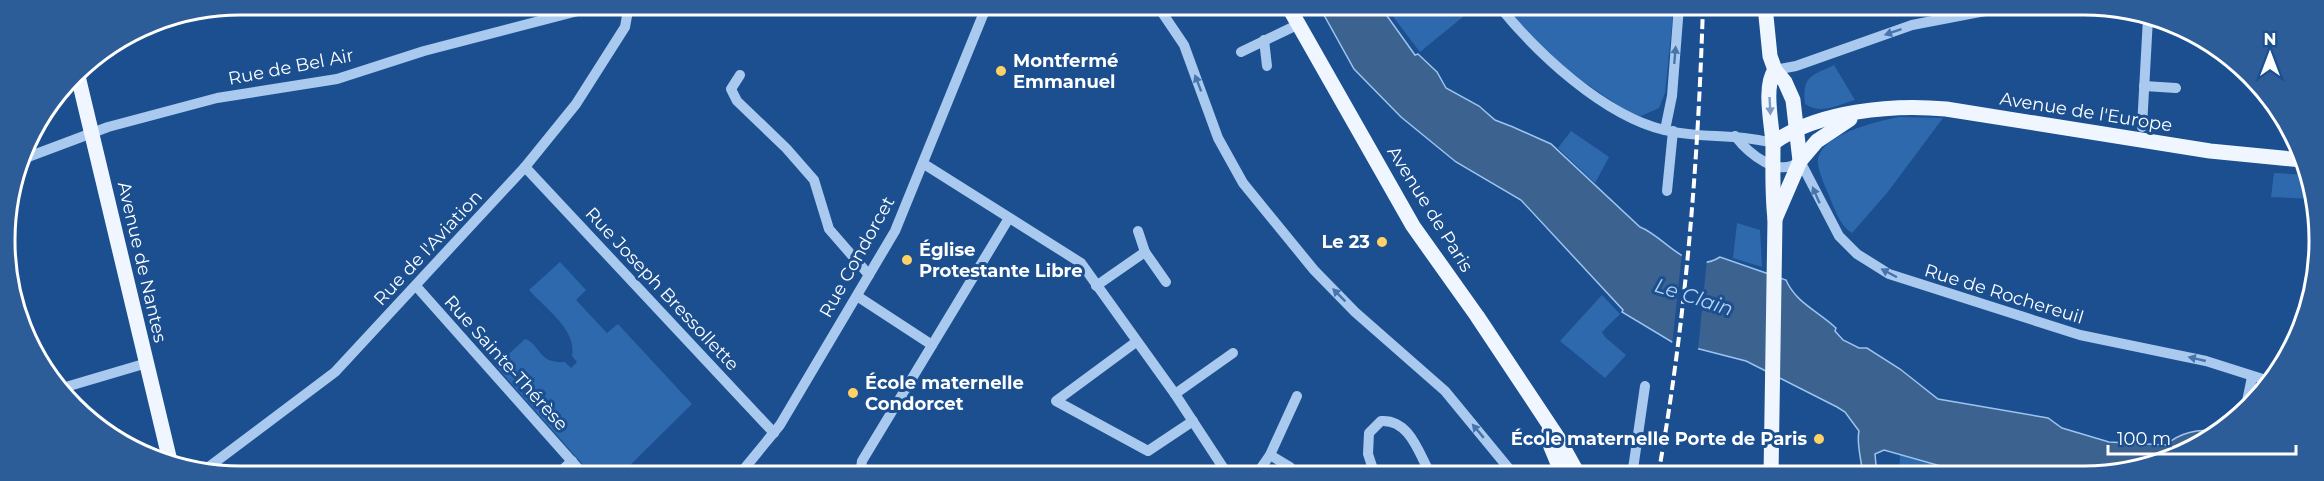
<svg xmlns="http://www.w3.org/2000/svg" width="2324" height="481" font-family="Montserrat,sans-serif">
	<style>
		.green { fill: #2e69ad }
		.water { fill: #3c6290; stroke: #9cc4f0; stroke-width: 1.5 }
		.pier { fill: #1b4f8f }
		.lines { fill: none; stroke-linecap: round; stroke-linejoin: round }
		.minor { stroke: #a9c9ee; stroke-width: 10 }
		.major { stroke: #f0f6ff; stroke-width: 15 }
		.rail { stroke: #fff; stroke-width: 4; stroke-dasharray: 10 4.5; stroke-linecap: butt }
		.oneway { fill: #4674ac }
		.oneway2 { fill: #7b9ac1 }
		.poi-dot { fill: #ffd166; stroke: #1b4f8f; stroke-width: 2 }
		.labels { text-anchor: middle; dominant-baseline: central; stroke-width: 6; stroke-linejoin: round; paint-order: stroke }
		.poi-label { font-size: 18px; font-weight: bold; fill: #fff; stroke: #1b4f8f; text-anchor: start }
		.street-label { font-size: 18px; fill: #fff; stroke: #1b4f8f }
		.water-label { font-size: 20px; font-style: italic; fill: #b5d3f5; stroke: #1b4f8f }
		.rim { fill: none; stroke: #fff; stroke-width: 3 }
	</style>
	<rect width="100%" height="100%" fill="#1b4f8f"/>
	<g class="green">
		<path d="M1385 6H1463L1464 16 1420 52Z"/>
		<path d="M1504 6H1674L1665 93 1659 108 1641 116 1629 113 1558 64Z"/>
		<path d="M1834 65 1855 100C1838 105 1820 115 1805 104 1802 76 1811 76 1834 65Z"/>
		<path d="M1899 117 1943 118 1887 193 1852 233C1840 226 1835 210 1830 198 1826 188 1819 174 1818 163 1816 135 1879 121 1899 117Z"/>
		<path d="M1571 131 1609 157 1595 183 1558 148Z"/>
		<path d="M2274 173 2309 175 2313 199 2271 197Z"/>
		<path d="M1737 223 1760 230 1762 267 1733 258Z"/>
		<path d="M560 262 586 290 576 300 607 333 618 324 692 404 620 475H592L496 366 525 339C541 344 537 364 565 362L571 368 577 362 572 356C577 330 546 309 529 290Z"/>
		<path d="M1602 295 1620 314 1602 332 1605 337 1626 355 1605 378 1560 341Z"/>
		<path d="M1900 454 1976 476H1899Z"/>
	</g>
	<path class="water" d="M1319 6H1380L1415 55 1418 54 1437 72 1446 88 1479 106 1495 120 1513 127 1551 144 1640 227C1666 237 1689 277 1720 257L1786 280C1796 303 1818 311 1836 328L1835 331 1843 340 1859 348H1867L1900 369 1938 399 2048 418 2062 428 2109 442 2166 445C2179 433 2199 428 2215 432L2188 452 2099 476H1976L1884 450 1875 454 1877 476H1863C1862 462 1856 444 1859 431L1845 412 1837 407 1746 361 1672 342 1622 312 1623 310 1521 200 1456 162 1401 117 1354 69Z"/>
	<path class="pier" d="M1682 253 1686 257 1707 259 1698 350 1672 345Z"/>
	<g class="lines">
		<g class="minor">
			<path d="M1157 5 1184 45 1218 138 1243 183 1314 270 1355 312 1445 391 1515 476"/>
			<path d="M1499 6C1538 54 1603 115 1664 130 1700 139 1735 133 1773 143"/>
			<path d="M1264 40 1267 66"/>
			<path d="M1241 52 1297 25"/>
			<path d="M1775 70 1796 66 1912 25 2011 6"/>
			<path d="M740 75 731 89 737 101 786 148 814 180 829 229 869 275"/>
			<path d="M2144 86 2176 88"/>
			<path d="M2142 127 2148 18"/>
			<path d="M1665 130 1672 96 1679 6"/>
			<path d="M1735 136C1749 154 1779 179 1800 161L1839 236 1857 254 1889 274 2080 335 2206 361 2269 381"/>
			<path d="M20 160 108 127 217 98 337 79 424 51 601 5"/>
			<path d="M924 164 1081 263 1175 394 1228 475"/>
			<path d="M525 167 774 433"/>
			<path d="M1667 191 1673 131"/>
			<path d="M1138 231 1145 252 1166 282"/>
			<path d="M416 286 584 475"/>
			<path d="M1096 286 1145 252"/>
			<path d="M857 296 932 345"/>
			<path d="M1136 342 1056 401 1148 451 1193 421"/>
			<path d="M59 389 147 363"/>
			<path d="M1175 394 1233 353"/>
			<path d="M2245 411 2252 377"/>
			<path d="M1270 455 1290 467 1297 475"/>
			<path d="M202 472 335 372 525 167 576 104 625 27 629 5"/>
			<path d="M557 475 572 461"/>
			<path d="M739 475 780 425 895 231 987 5"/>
			<path d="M860 475 862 461 1009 218"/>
			<path d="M1256 475 1270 455 1297 396"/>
			<path d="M1375 475 1368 454 1369 433 1381 421C1410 419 1419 454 1431 475"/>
			<path d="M1632 476 1645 386"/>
		</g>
		<g class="major">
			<path d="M1288 6 1413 226 1477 316 1558 438 1579 476"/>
			<path d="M1765 6 1770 56 1775 70 1785 82 1793 100 1800 161 1775 219"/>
			<path d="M77 72 170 461"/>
			<path d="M1773 143C1818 111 1892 104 1946 109L2210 151 2302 160"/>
			<path d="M1800 161 1817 141 1850 119"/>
			<path d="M1549 431 1551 447 1563 476"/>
			<path d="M1771 476 1775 219C1772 194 1773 170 1773 144 1772 125 1763 86 1775 70"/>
		</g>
		<path class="rail" d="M1658 476C1686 320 1698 164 1703 6"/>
	</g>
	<defs><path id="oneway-solid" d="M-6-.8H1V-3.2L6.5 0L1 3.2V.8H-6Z" transform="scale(1.5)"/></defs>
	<g class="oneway">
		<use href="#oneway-solid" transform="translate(1893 32) rotate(161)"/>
		<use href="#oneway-solid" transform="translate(1675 55) rotate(-85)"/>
		<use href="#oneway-solid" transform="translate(1198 83) rotate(-111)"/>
		<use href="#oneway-solid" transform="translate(1816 195) rotate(-114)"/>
		<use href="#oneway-solid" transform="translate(1889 273) rotate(-152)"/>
		<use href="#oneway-solid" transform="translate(1339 295) rotate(-135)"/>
		<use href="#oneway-solid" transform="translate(2197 359) rotate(-167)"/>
		<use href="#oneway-solid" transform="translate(1478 431) rotate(-130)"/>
	</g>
	<use class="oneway2" href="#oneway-solid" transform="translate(1770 106) rotate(87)"/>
	<g class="poi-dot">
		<circle cx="1001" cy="71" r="6"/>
		<circle cx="1382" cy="242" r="6"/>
		<circle cx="907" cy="260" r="6"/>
		<circle cx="853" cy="393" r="6"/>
		<circle cx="1819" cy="439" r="6"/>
	</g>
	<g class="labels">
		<g class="poi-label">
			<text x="1013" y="61">Montfermé<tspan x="1013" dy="21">Emmanuel</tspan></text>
			<text x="1370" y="242" text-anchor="end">Le 23</text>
			<text x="919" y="250">Église<tspan x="919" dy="21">Protestante Libre</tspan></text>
			<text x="865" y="383">École maternelle<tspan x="865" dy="21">Condorcet</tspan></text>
			<text x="1807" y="439" text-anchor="end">École maternelle Porte de Paris</text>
		</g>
		<g class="street-label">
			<text transform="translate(291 67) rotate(-11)">Rue de Bel Air</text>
			<text transform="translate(2086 112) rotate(9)">Avenue de l'Europe</text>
			<text transform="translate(1430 209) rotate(58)">Avenue de Paris</text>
			<text transform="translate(428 248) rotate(-47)">Rue de l'Aviation</text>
			<text transform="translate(857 257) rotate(-61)">Rue Condorcet</text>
			<text transform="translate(142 262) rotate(77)">Avenue de Nantes</text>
			<text transform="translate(662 289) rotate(47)">Rue Joseph Bressollette</text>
			<text transform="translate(2004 294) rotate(17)">Rue de Rochereuil</text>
			<text transform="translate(506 363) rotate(48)">Rue Sainte-Thérèse</text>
		</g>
		<g class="water-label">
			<text transform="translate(1694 297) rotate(18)">Le Clain</text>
		</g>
	</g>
	<path d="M0 0H2324V481H0ZM240 15H2084A225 225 0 0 1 2309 240V241A225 225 0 0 1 2084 466H240A225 225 0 0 1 15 241V240A225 225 0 0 1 240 15Z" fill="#2d5d98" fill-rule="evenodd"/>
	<path class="rim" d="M240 15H2084A225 225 0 0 1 2309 240V241A225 225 0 0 1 2084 466H240A225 225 0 0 1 15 241V240A225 225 0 0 1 240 15Z"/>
	<g transform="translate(2270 54)" stroke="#1b4f8f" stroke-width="4.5" paint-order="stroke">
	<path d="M0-4.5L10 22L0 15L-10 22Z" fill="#ffffff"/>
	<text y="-9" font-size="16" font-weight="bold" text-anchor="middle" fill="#ffffff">N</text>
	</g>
	<path d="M2108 445v9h188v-9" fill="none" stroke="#ffffff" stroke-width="3"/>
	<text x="2117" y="445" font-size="18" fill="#ffffff" stroke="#1b4f8f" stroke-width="4.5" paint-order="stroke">100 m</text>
</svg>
